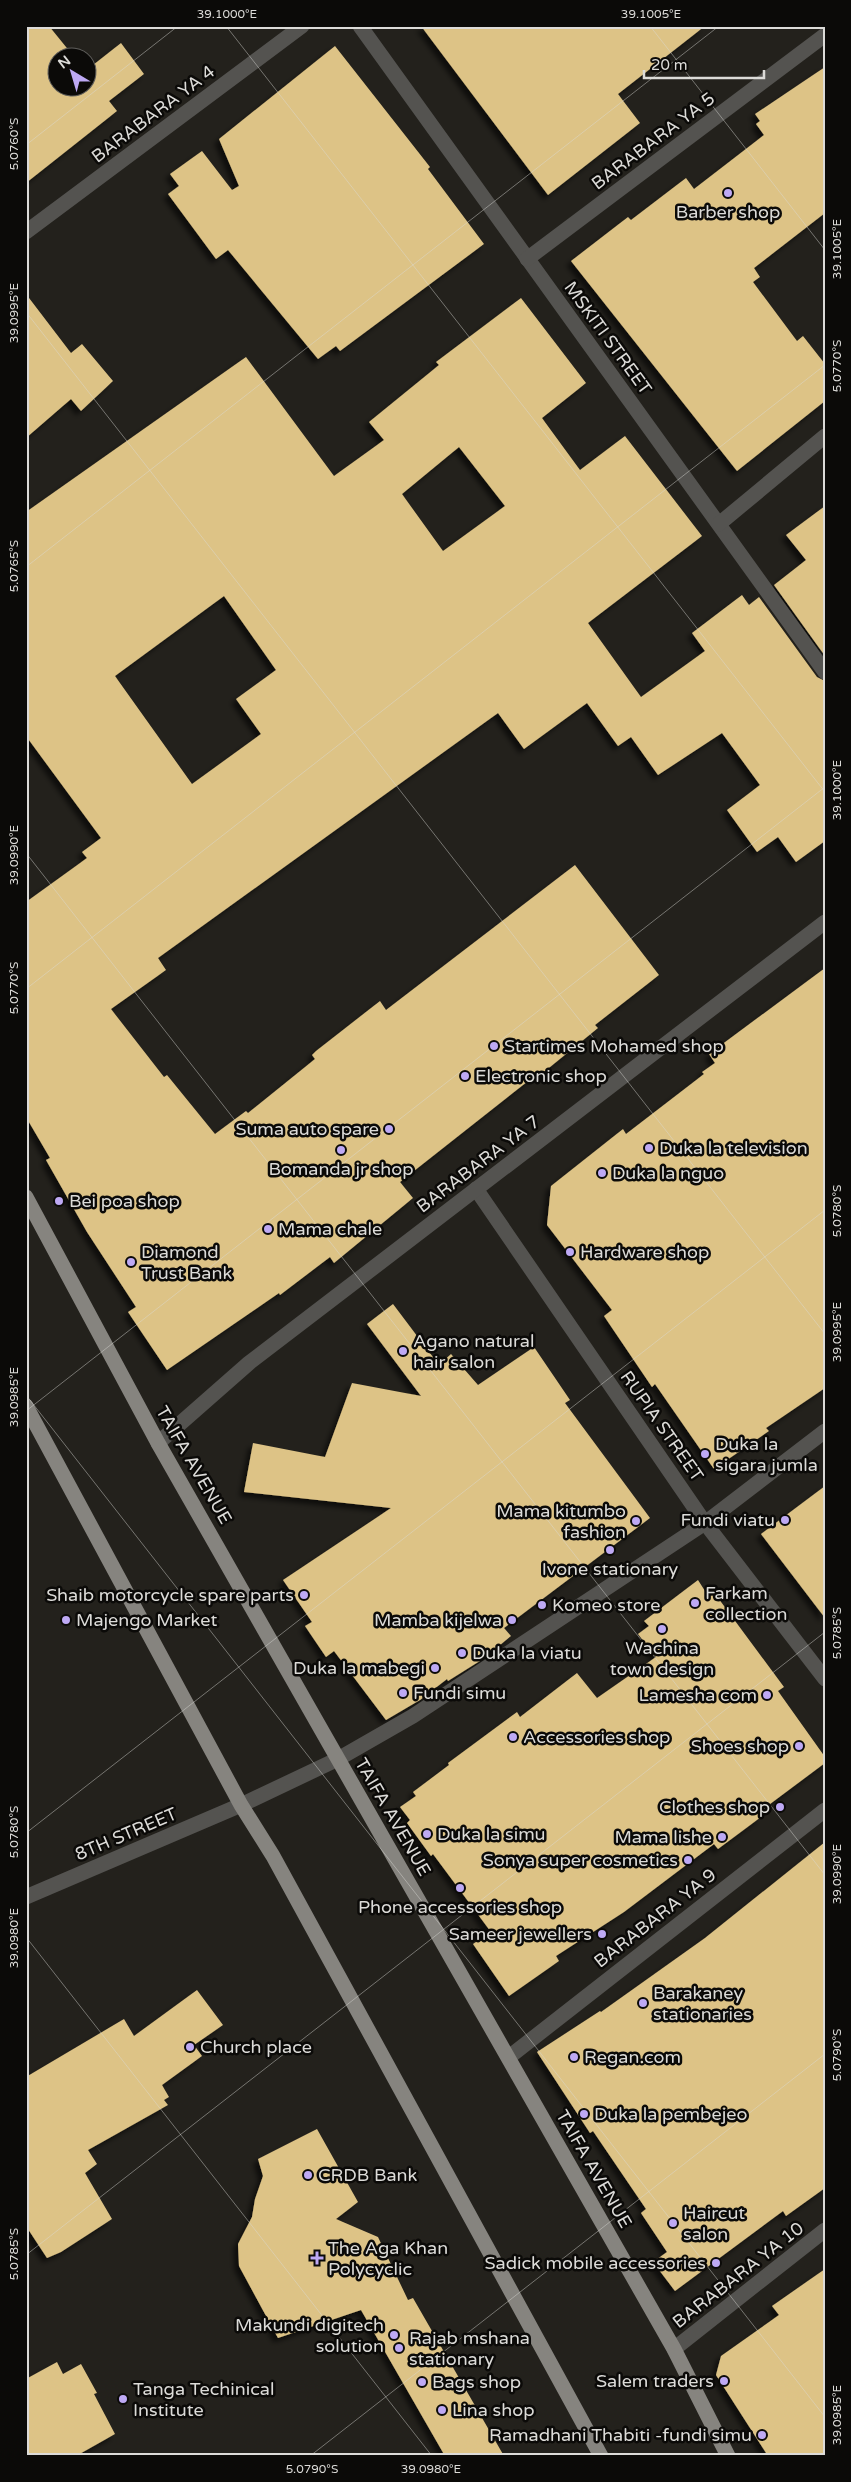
<svg xmlns="http://www.w3.org/2000/svg" width="851" height="2482" font-family="'Varela Round',sans-serif">
	<style>
		.building { fill: #ddc386; fill-rule: evenodd; filter: url(#shadow) }
		.lines { fill: none; stroke-linecap: round; stroke-linejoin: round }
		.minor { stroke: #545350; stroke-width: 15 }
		.major { stroke: #86847f; stroke-width: 15 }
		.ticks { fill: none; stroke: #dcdbd8; stroke-width: 1; stroke-opacity: 0.45 }
		.poi-dot { fill: #bea9f4; stroke: #0b0a08; stroke-width: 2 }
		.labels { text-anchor: middle; dominant-baseline: central; stroke-width: 5; stroke-linejoin: round; paint-order: stroke }
		.street-label { font-size: 18px; fill: #dcdbd8; stroke: #0b0a08 }
		.poi-label { font-size: 18px; fill: #dcdbd8; stroke: #0b0a08; text-anchor: start }
		.neatline { fill: none; stroke: #dcdbd8; stroke-width: 2 }
		.ticks-label { font-size: 12px; text-anchor: middle; fill: #dcdbd8 }
	</style>
	<defs>
		<filter id="shadow"><feDropShadow dx="-4.5" dy="4.5" stdDeviation="2.5" flood-color="#0009"/></filter>
	</defs>
	<rect width="100%" height="100%" fill="#23211c"/>
	<g class="building">
		<path d="M26 26H49L75 58H58V88H88V69L121 43 144 74 109 101 117 111 26 183Z"/>
		<path d="M421 26H705L618 94 640 123 548 195Z"/>
		<path d="M335 46 430 167 428 169 484 244 340 351 336 346 318 359 228 250 216 259 168 194 179 186 170 174 202 151 232 190 239 186 219 139Z"/>
		<path d="M825 67V213L754 268 760 277 753 282 797 341 803 336 825 364V401L737 471 571 261 628 217 631 220 686 178 694 189 764 135 756 124 760 121 755 114Z"/>
		<path d="M26 294 71 353 82 344 113 381 81 411 71 399 26 438Z"/>
		<path d="M521 298 586 383 542 418 580 470 625 436 702 536 588 623 641 697 705 651 692 633 742 595 749 605 759 597 817 677 825 681V841L796 862 778 837 757 852 727 810 760 785 722 733 658 775 631 737 618 746 587 703 524 749 498 713 158 958 166 970 111 1009 164 1077 167 1075 215 1134 246 1111 248 1113 315 1059 312 1055 316 1051 380 1001 386 1010 575 865 659 975 595 1025 598 1028 539 1076 537 1074 400 1182 413 1198 334 1263 330 1257 280 1295 279 1293 167 1370 128 1312 136 1307 87 1232 46 1160 50 1158 26 1117V902L87 858 82 852 101 838 26 736V512L246 357 334 476 384 440 369 422 439 365 436 362ZM459 447 505 506 443 551 402 494ZM224 596 276 670 236 699 261 734 192 784 115 676Z"/>
		<path d="M825 506V656L774 585 806 560 786 535Z"/>
		<path d="M825 968V1388L766 1428 769 1431 714 1469 655 1384 652 1387 604 1316 612 1310 547 1225 551 1186 623 1129 626 1134 704 1074 702 1072 715 1063 709 1054Z"/>
		<path d="M393 1304 439 1365 451 1354 478 1385 534 1347 570 1400 565 1403 650 1518 504 1628 511 1636 483 1659 448 1681 447 1679 420 1700 386 1720 334 1651 326 1657 305 1626 312 1622 283 1580 391 1508 244 1492 253 1443 325 1457 352 1383 421 1396 367 1324Z"/>
		<path d="M825 1486V1618L761 1534Z"/>
		<path d="M698 1580 705 1591 710 1587 784 1687 778 1691 825 1757V1763L758 1813 761 1817 718 1849 714 1844 624 1912 556 1956 559 1961 509 1996 473 1944 491 1932 433 1854 431 1856 407 1823 410 1820 400 1807 416 1796 413 1792 449 1765 448 1763 517 1712 520 1717 577 1673 597 1698 656 1657 638 1634 649 1626 644 1621Z"/>
		<path d="M825 1842V2188L786 2216 783 2211 675 2291 653 2262 667 2252 641 2213 646 2209 593 2131 590 2133 537 2052 600 2011 601 2012 705 1938Z"/>
		<path d="M197 1990 223 2025 194 2045 202 2056 162 2085 169 2097 164 2100 168 2105 88 2150 97 2164 85 2173 112 2219 61 2252 47 2258 26 2226V2077L124 2019 134 2036Z"/>
		<path d="M317 2129 358 2202 336 2219 378 2237 408 2300 413 2298 504 2456H445L361 2310 278 2338 239 2266 238 2244 252 2217 255 2199 263 2176 258 2159Z"/>
		<path d="M825 2269V2456H768L716 2375 721 2356 779 2315 772 2306Z"/>
		<path d="M57 2362 63 2374 81 2364 97 2393 94 2394 115 2434 76 2456H26V2379Z"/>
	</g>
	<g class="lines">
		<g class="minor">
			<path d="M360 26 825 672"/>
			<path d="M26 232 302 26"/>
			<path d="M527 259 825 35"/>
			<path d="M719 524 825 436"/>
			<path d="M476 1189 705 1523 825 1679"/>
			<path d="M158 1443 249 1363 825 922"/>
			<path d="M26 1897 241 1805 338 1759 413 1716 705 1523 825 1431"/>
			<path d="M509 2057 825 1810"/>
			<path d="M674 2349 825 2230"/>
		</g>
		<g class="major">
			<path d="M26 1197 158 1443 674 2349 728 2456"/>
			<path d="M26 1406 241 1805 273 1856 601 2456"/>
		</g>
	</g>
	<path class="ticks" d="M226 26 825 792M650 26 825 250M26 145 178 26M26 312 825 1334M26 567 719 26M26 853 825 1875M26 989 825 365M26 1395 825 2417M26 1411 825 787M26 1833 825 1210M26 1937 432 2456M26 2255 825 1632M310 2456 825 2054"/>
	<g class="poi-dot">
		<circle cx="728" cy="193" r="5"/>
		<circle cx="494" cy="1046" r="5"/>
		<circle cx="465" cy="1076" r="5"/>
		<circle cx="389" cy="1129" r="5"/>
		<circle cx="649" cy="1148" r="5"/>
		<circle cx="341" cy="1150" r="5"/>
		<circle cx="602" cy="1173" r="5"/>
		<circle cx="59" cy="1201" r="5"/>
		<circle cx="268" cy="1229" r="5"/>
		<circle cx="570" cy="1252" r="5"/>
		<circle cx="131" cy="1262" r="5"/>
		<circle cx="403" cy="1351" r="5"/>
		<circle cx="705" cy="1454" r="5"/>
		<circle cx="785" cy="1520" r="5"/>
		<circle cx="636" cy="1521" r="5"/>
		<circle cx="610" cy="1550" r="5"/>
		<circle cx="304" cy="1595" r="5"/>
		<circle cx="695" cy="1603" r="5"/>
		<circle cx="542" cy="1605" r="5"/>
		<circle cx="66" cy="1620" r="5"/>
		<circle cx="512" cy="1620" r="5"/>
		<circle cx="662" cy="1629" r="5"/>
		<circle cx="462" cy="1653" r="5"/>
		<circle cx="435" cy="1668" r="5"/>
		<circle cx="403" cy="1693" r="5"/>
		<circle cx="767" cy="1695" r="5"/>
		<circle cx="513" cy="1737" r="5"/>
		<circle cx="799" cy="1746" r="5"/>
		<circle cx="780" cy="1807" r="5"/>
		<circle cx="427" cy="1834" r="5"/>
		<circle cx="722" cy="1837" r="5"/>
		<circle cx="688" cy="1860" r="5"/>
		<circle cx="460" cy="1888" r="5"/>
		<circle cx="602" cy="1934" r="5"/>
		<circle cx="643" cy="2003" r="5"/>
		<circle cx="190" cy="2047" r="5"/>
		<circle cx="574" cy="2057" r="5"/>
		<circle cx="584" cy="2114" r="5"/>
		<circle cx="308" cy="2175" r="5"/>
		<circle cx="673" cy="2223" r="5"/>
		<path d="M314.5 2250.5h5v5h5v5h-5v5h-5v-5h-5v-5h5z"/>
		<circle cx="716" cy="2263" r="5"/>
		<circle cx="394" cy="2335" r="5"/>
		<circle cx="399" cy="2348" r="5"/>
		<circle cx="724" cy="2381" r="5"/>
		<circle cx="422" cy="2382" r="5"/>
		<circle cx="123" cy="2399" r="5"/>
		<circle cx="442" cy="2410" r="5"/>
		<circle cx="762" cy="2435" r="5"/>
	</g>
	<g class="labels">
		<g class="street-label">
			<text transform="translate(153 114) rotate(-37)">BARABARA YA 4</text>
			<text transform="translate(653 141) rotate(-37)">BARABARA YA 5</text>
			<text transform="translate(608 338) rotate(54)">MSKITI STREET</text>
			<text transform="translate(478 1164) rotate(-37)">BARABARA YA 7</text>
			<text transform="translate(662 1426) rotate(55)">RUPIA STREET</text>
			<text transform="translate(194 1465) rotate(60)">TAIFA AVENUE</text>
			<text transform="translate(393 1817) rotate(60)">TAIFA AVENUE</text>
			<text transform="translate(126 1834) rotate(-23)">8TH STREET</text>
			<text transform="translate(655 1918) rotate(-38)">BARABARA YA 9</text>
			<text transform="translate(594 2169) rotate(60)">TAIFA AVENUE</text>
			<text transform="translate(738 2275) rotate(-38)">BARABARA YA 10</text>
		</g>
		<g class="poi-label">
			<text x="728" y="212" text-anchor="middle">Barber shop</text>
			<text x="504" y="1046">Startimes Mohamed shop</text>
			<text x="475" y="1076">Electronic shop</text>
			<text x="379" y="1129" text-anchor="end">Suma auto spare</text>
			<text x="659" y="1148">Duka la television</text>
			<text x="341" y="1169" text-anchor="middle">Bomanda jr shop</text>
			<text x="612" y="1173">Duka la nguo</text>
			<text x="69" y="1201">Bei poa shop</text>
			<text x="278" y="1229">Mama chale</text>
			<text x="141" y="1252">Diamond<tspan x="141" dy="21">Trust Bank</tspan></text>
			<text x="580" y="1252">Hardware shop</text>
			<text x="413" y="1341">Agano natural<tspan x="413" dy="21">hair salon</tspan></text>
			<text x="715" y="1444">Duka la<tspan x="715" dy="21">sigara jumla</tspan></text>
			<text x="626" y="1511" text-anchor="end">Mama kitumbo<tspan x="626" dy="21">fashion</tspan></text>
			<text x="775" y="1520" text-anchor="end">Fundi viatu</text>
			<text x="610" y="1569" text-anchor="middle">Ivone stationary</text>
			<text x="705" y="1593">Farkam<tspan x="705" dy="21">collection</tspan></text>
			<text x="294" y="1595" text-anchor="end">Shaib motorcycle spare parts</text>
			<text x="552" y="1605">Komeo store</text>
			<text x="76" y="1620">Majengo Market</text>
			<text x="502" y="1620" text-anchor="end">Mamba kijelwa</text>
			<text x="662" y="1648" text-anchor="middle">Wachina<tspan x="662" dy="21">town design</tspan></text>
			<text x="472" y="1653">Duka la viatu</text>
			<text x="425" y="1668" text-anchor="end">Duka la mabegi</text>
			<text x="413" y="1693">Fundi simu</text>
			<text x="757" y="1695" text-anchor="end">Lamesha com</text>
			<text x="523" y="1737">Accessories shop</text>
			<text x="789" y="1746" text-anchor="end">Shoes shop</text>
			<text x="770" y="1807" text-anchor="end">Clothes shop</text>
			<text x="437" y="1834">Duka la simu</text>
			<text x="712" y="1837" text-anchor="end">Mama lishe</text>
			<text x="678" y="1860" text-anchor="end">Sonya super cosmetics</text>
			<text x="460" y="1907" text-anchor="middle">Phone accessories shop</text>
			<text x="592" y="1934" text-anchor="end">Sameer jewellers</text>
			<text x="653" y="1993">Barakaney<tspan x="653" dy="21">stationaries</tspan></text>
			<text x="200" y="2047">Church place</text>
			<text x="584" y="2057">Regan.com</text>
			<text x="594" y="2114">Duka la pembejeo</text>
			<text x="318" y="2175">CRDB Bank</text>
			<text x="683" y="2213">Haircut<tspan x="683" dy="21">salon</tspan></text>
			<text x="328" y="2248">The Aga Khan<tspan x="328" dy="21">Polycyclic</tspan></text>
			<text x="706" y="2263" text-anchor="end">Sadick mobile accessories</text>
			<text x="384" y="2325" text-anchor="end">Makundi digitech<tspan x="384" dy="21">solution</tspan></text>
			<text x="409" y="2338">Rajab mshana<tspan x="409" dy="21">stationary</tspan></text>
			<text x="714" y="2381" text-anchor="end">Salem traders</text>
			<text x="432" y="2382">Bags shop</text>
			<text x="133" y="2389">Tanga Techinical<tspan x="133" dy="21">Institute</tspan></text>
			<text x="452" y="2410">Lina shop</text>
			<text x="752" y="2435" text-anchor="end">Ramadhani Thabiti -fundi simu</text>
		</g>
	</g>
	<rect width="851" height="2482" fill="none" stroke="#0b0a08" stroke-width="55"/>
	<g transform="translate(72 72) rotate(322)"><circle r="24" fill="#0b0a08" stroke="#5f5e5b"/>
	<path d="M0-4L9 19L0 12L-9 19Z" fill="#bea9f4"/>
	<text y="-8" font-size="14" font-weight="bold" text-anchor="middle" fill="#dcdbd8">N</text>
	</g>
	<path d="M644 70v8h120v-8" fill="none" stroke="#dcdbd8" stroke-width="2.5"/>
	<text x="651" y="70" font-size="15" fill="#dcdbd8" stroke="#0b0a08" stroke-width="4" paint-order="stroke">20 m</text>
	<rect x="28" y="28" width="796" height="2426" class="neatline"/>
	<g class="ticks-label">
		<text x="227" y="18">39.1000°E</text>
		<text x="651" y="18">39.1005°E</text>
		<text transform="translate(14 144) rotate(-90)" y="4">5.0760°S</text>
		<text transform="translate(837 249) rotate(-90)" y="4">39.1005°E</text>
		<text transform="translate(14 313) rotate(-90)" y="4">39.0995°E</text>
		<text transform="translate(837 366) rotate(-90)" y="4">5.0770°S</text>
		<text transform="translate(14 566) rotate(-90)" y="4">5.0765°S</text>
		<text transform="translate(837 790) rotate(-90)" y="4">39.1000°E</text>
		<text transform="translate(14 855) rotate(-90)" y="4">39.0990°E</text>
		<text transform="translate(14 988) rotate(-90)" y="4">5.0770°S</text>
		<text transform="translate(837 1211) rotate(-90)" y="4">5.0780°S</text>
		<text transform="translate(837 1332) rotate(-90)" y="4">39.0995°E</text>
		<text transform="translate(14 1397) rotate(-90)" y="4">39.0985°E</text>
		<text transform="translate(837 1633) rotate(-90)" y="4">5.0785°S</text>
		<text transform="translate(14 1832) rotate(-90)" y="4">5.0780°S</text>
		<text transform="translate(837 1874) rotate(-90)" y="4">39.0990°E</text>
		<text transform="translate(14 1938) rotate(-90)" y="4">39.0980°E</text>
		<text transform="translate(837 2055) rotate(-90)" y="4">5.0790°S</text>
		<text transform="translate(14 2254) rotate(-90)" y="4">5.0785°S</text>
		<text transform="translate(837 2415) rotate(-90)" y="4">39.0985°E</text>
		<text x="312" y="2473">5.0790°S</text>
		<text x="431" y="2473">39.0980°E</text>
	</g>
</svg>
